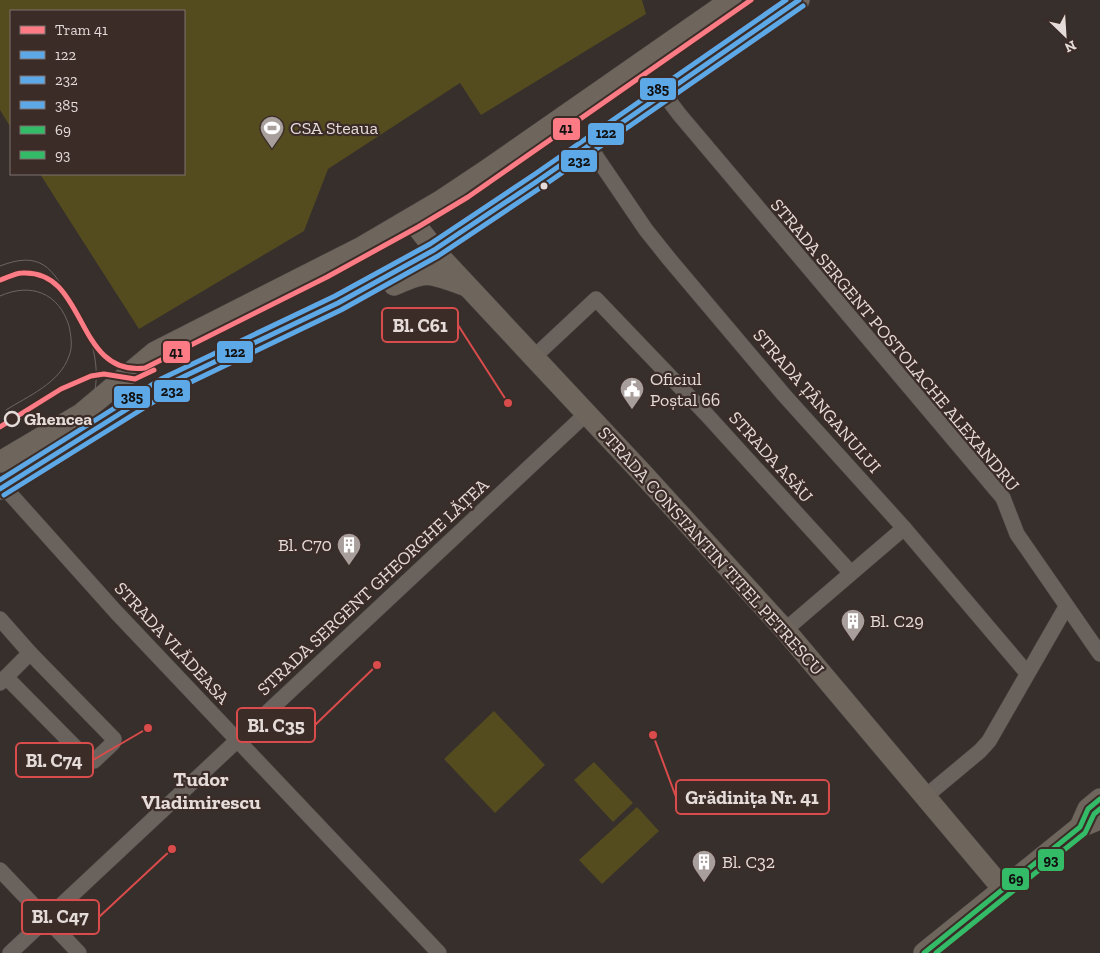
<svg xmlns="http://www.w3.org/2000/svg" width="1100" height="953" font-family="'Zilla Slab',serif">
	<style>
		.green { fill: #544c1e }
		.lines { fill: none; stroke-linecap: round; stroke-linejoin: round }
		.street-casing { stroke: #524c49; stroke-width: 16 }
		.secondary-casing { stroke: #524c49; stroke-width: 22 }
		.street { stroke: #6a625d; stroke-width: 15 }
		.secondary { stroke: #6e655d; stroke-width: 21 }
		.tram { stroke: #6c6562; stroke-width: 1 }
		.bus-1-casing { stroke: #3b2c28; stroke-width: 9 }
		.bus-2-casing { stroke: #3b2c28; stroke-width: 9 }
		.bus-3-casing { stroke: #3b2c28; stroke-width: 9 }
		.bus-4-casing { stroke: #3b2c28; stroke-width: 9 }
		.bus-5-casing { stroke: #3b2c28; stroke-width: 9 }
		.bus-1 { stroke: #5da8e6; stroke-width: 5 }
		.bus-2 { stroke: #5da8e6; stroke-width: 5 }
		.bus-3 { stroke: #5da8e6; stroke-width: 5 }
		.bus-4 { stroke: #33bb67; stroke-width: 5 }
		.bus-5 { stroke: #33bb67; stroke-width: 5 }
		.tram-1-casing { stroke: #3b2c28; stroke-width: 9 }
		.tram-1 { stroke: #fc7b84; stroke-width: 5 }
		.bus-dot { fill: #e5dcd9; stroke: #3b2c28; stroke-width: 2 }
		.stop-dot { fill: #3b2c28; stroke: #e5dcd9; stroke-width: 2.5 }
		.labels { text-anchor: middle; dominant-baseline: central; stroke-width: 4.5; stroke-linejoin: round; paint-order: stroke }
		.poi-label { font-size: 18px; fill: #e5dcd9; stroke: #3b2c28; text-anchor: start }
		.street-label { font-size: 18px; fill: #e5dcd9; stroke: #3b2c28 }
		.stop-label { font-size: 18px; font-weight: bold; fill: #e5dcd9; stroke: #3b2c28; text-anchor: start }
		.quarter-label { font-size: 20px; font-weight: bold; fill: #e5dcd9; stroke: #3b2c28 }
		.leader { fill: none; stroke: #d94c4b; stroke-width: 2 }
		.callout-dot { fill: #d94c4b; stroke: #3b2c28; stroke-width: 2 }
		.callout { fill: #3b2c28; stroke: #d94c4b; stroke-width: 2 }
		.callout-label { font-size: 19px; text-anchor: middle; font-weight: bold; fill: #e5dcd9 }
		.line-badge { stroke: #3b2c28; stroke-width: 2 }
		.pale-badge-label { font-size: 14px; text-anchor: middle; font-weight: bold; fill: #111 }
	</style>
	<rect width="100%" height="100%" fill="#372f2c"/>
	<g class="green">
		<path d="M0 0H642L646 14 481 115 460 83 328 169 304 231 139 329 40 174H184V11H11V128L0 110Z"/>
		<path d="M494 711 545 765 495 813 444 759Z"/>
		<path d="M594 762 633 803 613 822 574 780Z"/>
		<path d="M637 807 659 831 602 884 579 860Z"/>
	</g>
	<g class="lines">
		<defs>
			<g id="street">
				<path d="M664 94 679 114 1003 498 1017 534 1100 654"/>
				<path d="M589 146 646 230 670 260 784 395 904 528 1027 673"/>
				<path d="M534 357 596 299 707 415 851 573"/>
				<path d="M4 487 116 612 439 953"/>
				<path d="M0 619 30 653 114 739 113 743 94 761 88 760 6 677"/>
				<path d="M785 630 904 528"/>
				<path d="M0 683 30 653"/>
				<path d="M926 796 980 751 989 741 1066 607"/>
				<path d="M0 870 79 953"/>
				<path d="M10 953 586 414"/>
			</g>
			<g id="secondary">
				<path d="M411 219 444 261 642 473 785 630 1003 889"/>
				<path d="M394 285C429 269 429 273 464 285"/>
				<path d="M0 462 81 414 155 352 362 247 442 200 487 170 731 0"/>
				<path d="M0 489 164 386 338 303 434 250 539 180 799 0"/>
				<path d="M1080 827 1088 809 1100 799"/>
				<path d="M924 953 1080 827 1100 819"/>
			</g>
		</defs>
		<use href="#street" class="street-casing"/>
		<use href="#secondary" class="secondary-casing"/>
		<use href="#street" class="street"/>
		<use href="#secondary" class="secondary"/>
		<g class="tram">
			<path d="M0 266C41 250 52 268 71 301"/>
			<path d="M0 296C31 282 59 293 69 326 71 336 73 347 69 356 60 383 28 396 6 410"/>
			<path d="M0 477C20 464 67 441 80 423 101 397 99 364 89 335"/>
		</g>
		<defs>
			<path id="bus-1" d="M0 489 164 386 338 303 434 250 539 180 799 0"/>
			<path id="bus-2" d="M4 495 168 393 341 310 438 256 543 186 803 6"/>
			<path id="bus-3" d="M0 480 161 379 335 296 430 244 535 174 786 0"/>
			<path id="bus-4" d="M924 953 1080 827 1088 809 1100 799"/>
			<path id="bus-5" d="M936 953 1085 833 1094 814 1100 809"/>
		</defs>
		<use href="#bus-1" class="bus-1-casing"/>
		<use href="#bus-2" class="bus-2-casing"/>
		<use href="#bus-3" class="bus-3-casing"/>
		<use href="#bus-4" class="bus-4-casing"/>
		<use href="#bus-5" class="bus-5-casing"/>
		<use href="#bus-1" class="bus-1"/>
		<use href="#bus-2" class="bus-2"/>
		<use href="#bus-3" class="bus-3"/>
		<use href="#bus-4" class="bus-4"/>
		<use href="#bus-5" class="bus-5"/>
		<defs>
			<g id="tram-1">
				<path d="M0 280C7 278 15 273 22 273 88 269 74 377 145 368L327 277 418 227 468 197 751 0"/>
				<path d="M0 427 61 389 91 376 104 374 135 379 154 370"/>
			</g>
		</defs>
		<use href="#tram-1" class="tram-1-casing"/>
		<use href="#tram-1" class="tram-1"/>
	</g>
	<defs>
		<symbol id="stadium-pin" viewBox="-11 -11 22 30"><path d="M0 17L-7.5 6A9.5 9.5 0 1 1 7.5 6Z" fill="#a89f9c" stroke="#3b2c28"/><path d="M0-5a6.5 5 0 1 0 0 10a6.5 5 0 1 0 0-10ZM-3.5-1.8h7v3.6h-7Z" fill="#fff"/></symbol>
		<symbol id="civic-pin" viewBox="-11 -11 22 30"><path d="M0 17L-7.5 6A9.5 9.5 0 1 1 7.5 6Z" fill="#a89f9c" stroke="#3b2c28"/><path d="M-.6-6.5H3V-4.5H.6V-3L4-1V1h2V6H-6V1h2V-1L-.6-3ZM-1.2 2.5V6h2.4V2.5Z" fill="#fff"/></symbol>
		<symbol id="building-pin" viewBox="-11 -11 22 30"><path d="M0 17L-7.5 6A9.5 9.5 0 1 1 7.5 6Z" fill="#a89f9c" stroke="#3b2c28"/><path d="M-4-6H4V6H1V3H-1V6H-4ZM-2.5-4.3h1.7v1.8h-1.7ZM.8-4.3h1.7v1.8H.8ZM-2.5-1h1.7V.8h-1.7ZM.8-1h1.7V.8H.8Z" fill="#fff"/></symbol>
	</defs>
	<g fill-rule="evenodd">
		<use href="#stadium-pin" x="258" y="114" width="28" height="38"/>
		<use href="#civic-pin" x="618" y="375" width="28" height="38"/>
		<use href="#building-pin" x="335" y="531" width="28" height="38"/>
		<use href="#building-pin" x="839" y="607" width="28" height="38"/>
		<use href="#building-pin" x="690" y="848" width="28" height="38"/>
	</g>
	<circle class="bus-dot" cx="544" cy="186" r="4.5"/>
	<circle class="stop-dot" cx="12" cy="419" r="7"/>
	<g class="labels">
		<g class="poi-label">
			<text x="290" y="128">CSA Steaua</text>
			<text x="650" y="379">Oficiul<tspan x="650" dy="21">Poștal 66</tspan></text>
			<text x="332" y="545" text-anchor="end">Bl. C70</text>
			<text x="870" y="621">Bl. C29</text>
			<text x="722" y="862">Bl. C32</text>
		</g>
		<g class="street-label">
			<text transform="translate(895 345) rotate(50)">STRADA SERGENT POSTOLACHE ALEXANDRU</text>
			<text transform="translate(817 401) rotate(49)">STRADA ȚÂNGANULUI</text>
			<text transform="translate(771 457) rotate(48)">STRADA ASĂU</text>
			<text transform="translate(711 551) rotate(48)">STRADA CONSTANTIN TITEL PETRESCU</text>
			<text transform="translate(373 587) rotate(-43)">STRADA SERGENT GHEORGHE LĂȚEA</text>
			<text transform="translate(172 643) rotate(47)">STRADA VLĂDEASA</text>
		</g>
		<g class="stop-label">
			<text x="24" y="419">Ghencea</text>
		</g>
		<g class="quarter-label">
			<text x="201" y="779">Tudor<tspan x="201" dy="23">Vladimirescu</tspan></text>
		</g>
	</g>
	<path class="leader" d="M508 403L458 325M377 665L315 725M148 728L93 760M653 735L676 797M172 849L99 917"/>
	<g class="callout-dot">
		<circle cx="508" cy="403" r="5"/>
		<circle cx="377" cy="665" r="5"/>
		<circle cx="148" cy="728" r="5"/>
		<circle cx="653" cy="735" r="5"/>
		<circle cx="172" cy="849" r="5"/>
	</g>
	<g class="callout">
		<rect x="382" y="308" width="76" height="34" rx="5"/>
		<rect x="237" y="708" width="78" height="34" rx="5"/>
		<rect x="16" y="743" width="77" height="34" rx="5"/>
		<rect x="676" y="780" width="153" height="34" rx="5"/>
		<rect x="22" y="900" width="77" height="34" rx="5"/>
	</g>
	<g class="callout-label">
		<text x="420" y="332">Bl. C61</text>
		<text x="276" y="732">Bl. C35</text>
		<text x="54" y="767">Bl. C74</text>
		<text x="752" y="804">Grădinița Nr. 41</text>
		<text x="60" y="923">Bl. C47</text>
	</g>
	<g class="line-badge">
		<rect x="639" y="77" width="38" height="24" rx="5" fill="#5da8e6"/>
		<rect x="552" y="117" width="29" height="24" rx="5" fill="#fc7b84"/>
		<rect x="587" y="122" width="38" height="24" rx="5" fill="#5da8e6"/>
		<rect x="560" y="149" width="38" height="24" rx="5" fill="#5da8e6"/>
		<rect x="216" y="340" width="38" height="24" rx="5" fill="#5da8e6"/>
		<rect x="162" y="340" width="29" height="24" rx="5" fill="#fc7b84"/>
		<rect x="153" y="379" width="38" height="24" rx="5" fill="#5da8e6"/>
		<rect x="113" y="385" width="38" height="24" rx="5" fill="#5da8e6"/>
		<rect x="1037" y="848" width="28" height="24" rx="5" fill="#33bb67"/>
		<rect x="1001" y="867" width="29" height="24" rx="5" fill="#33bb67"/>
	</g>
	<g class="pale-badge-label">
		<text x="658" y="94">385</text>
		<text x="566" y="133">41</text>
		<text x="606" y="138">122</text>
		<text x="579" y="166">232</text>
		<text x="235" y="357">122</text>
		<text x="176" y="357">41</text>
		<text x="172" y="396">232</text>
		<text x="132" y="402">385</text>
		<text x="1051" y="865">93</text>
		<text x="1016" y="884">69</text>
	</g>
	<rect x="10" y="10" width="175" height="165" fill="#3b2c28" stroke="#7f726f"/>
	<rect x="20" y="26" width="25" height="8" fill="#fc7b84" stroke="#7f726f"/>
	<text x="55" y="35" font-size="15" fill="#e5dcd9">Tram 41</text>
	<rect x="20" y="51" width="25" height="8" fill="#5da8e6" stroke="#7f726f"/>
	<text x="55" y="60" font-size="15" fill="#e5dcd9">122</text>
	<rect x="20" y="76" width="25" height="8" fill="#5da8e6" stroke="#7f726f"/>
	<text x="55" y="85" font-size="15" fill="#e5dcd9">232</text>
	<rect x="20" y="101" width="25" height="8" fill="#5da8e6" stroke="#7f726f"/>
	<text x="55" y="110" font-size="15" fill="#e5dcd9">385</text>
	<rect x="20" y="126" width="25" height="8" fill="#33bb67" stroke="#7f726f"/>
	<text x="55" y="135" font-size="15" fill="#e5dcd9">69</text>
	<rect x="20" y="151" width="25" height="8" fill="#33bb67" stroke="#7f726f"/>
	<text x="55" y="160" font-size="15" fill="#e5dcd9">93</text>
	<g transform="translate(1065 35) rotate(155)" stroke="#3b2c28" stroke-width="4" paint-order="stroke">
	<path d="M0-4L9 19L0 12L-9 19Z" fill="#e5dcd9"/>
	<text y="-8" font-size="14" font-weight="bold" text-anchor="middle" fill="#e5dcd9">N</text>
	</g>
</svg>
